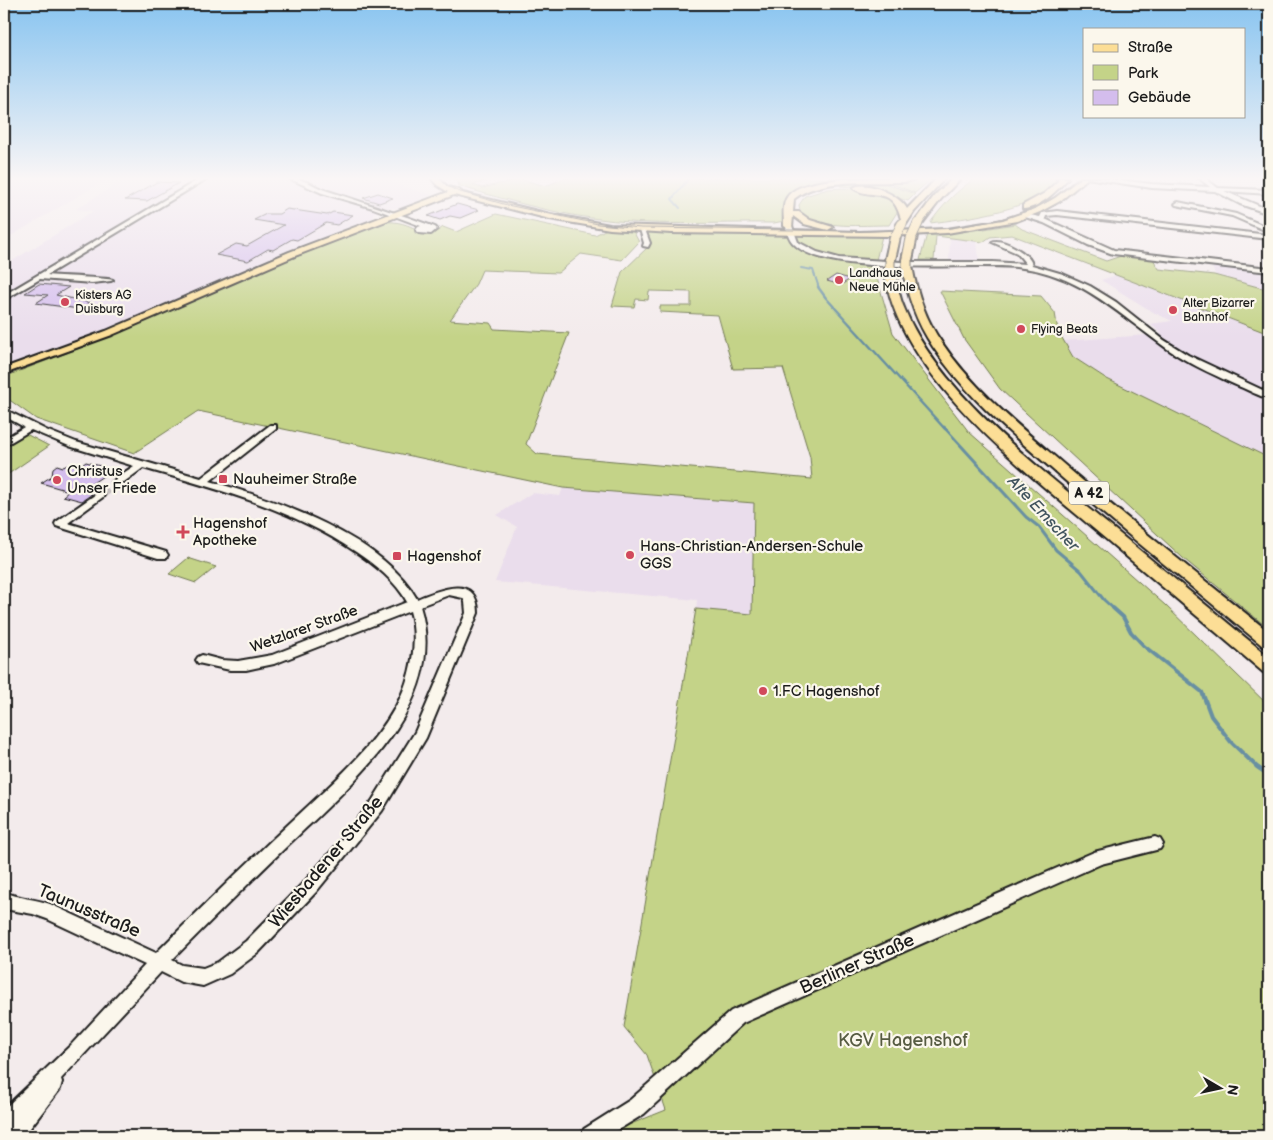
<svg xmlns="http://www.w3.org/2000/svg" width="1273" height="1140" font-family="'Balsamiq Sans',sans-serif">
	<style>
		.built { fill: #eaddec }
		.green { fill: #c4d388; stroke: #707852 }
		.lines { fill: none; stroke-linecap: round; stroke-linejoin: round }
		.stream-far3 { stroke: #678fa2; stroke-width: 2 }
		.stream-far2 { stroke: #678fa2; stroke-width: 2.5 }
		.stream-far1 { stroke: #678fa2; stroke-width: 3 }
		.stream { stroke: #678fa2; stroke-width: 4 }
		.building { fill: #d4bded; stroke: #1c1c1c }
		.minor-tunnel { stroke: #c8c2c2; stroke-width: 11; stroke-dasharray: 11 5; stroke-linecap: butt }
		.minor-casing { stroke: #1c1c1c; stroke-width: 4 }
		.major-casing { stroke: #1c1c1c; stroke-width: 4 }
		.highway-casing { stroke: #1c1c1c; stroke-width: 4 }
		.minor { fill: #fbf7ec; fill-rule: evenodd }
		.major { fill: #fcde96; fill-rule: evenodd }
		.highway { fill: #fcde96; fill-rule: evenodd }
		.tram { stroke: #1c1c1c; stroke-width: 1 }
		.highway-bridge-casing { stroke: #1c1c1c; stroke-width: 11; stroke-linecap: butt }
		.highway-bridge { stroke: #fcde96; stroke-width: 9 }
		.poi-dot { fill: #d1495b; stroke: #fbf7ec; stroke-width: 2 }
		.labels { text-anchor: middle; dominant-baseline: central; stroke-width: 4.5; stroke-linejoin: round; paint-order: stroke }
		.far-poi-label { font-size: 12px; fill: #1c1c1c; stroke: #fbf7ec; text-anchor: start }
		.shield { fill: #fbf7ec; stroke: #5f5e5a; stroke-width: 1 }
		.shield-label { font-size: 14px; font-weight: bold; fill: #1c1c1c }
		.poi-label { font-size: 15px; fill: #1c1c1c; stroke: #fbf7ec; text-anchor: start }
		.street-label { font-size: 15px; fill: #1c1c1c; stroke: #fbf7ec }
		.water-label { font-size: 16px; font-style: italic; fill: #42555f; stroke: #fbf7ec }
		.near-street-label { font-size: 18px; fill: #1c1c1c; stroke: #fbf7ec }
		.near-park-label { font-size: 18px; fill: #575c42; stroke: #fbf7ec }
	</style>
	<rect width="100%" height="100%" fill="#f3ebec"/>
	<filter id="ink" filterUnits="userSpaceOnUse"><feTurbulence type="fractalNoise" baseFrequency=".02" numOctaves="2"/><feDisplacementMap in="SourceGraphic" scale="10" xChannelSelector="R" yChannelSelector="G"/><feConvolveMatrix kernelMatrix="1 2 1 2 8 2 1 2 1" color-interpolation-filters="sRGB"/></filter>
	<g filter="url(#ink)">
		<g class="built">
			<path d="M4 178H109L4 240Z"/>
			<path d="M126 178H404L392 183 432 195 402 208H386L373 213 374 217 369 220 261 263 112 327 4 366V266L93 211 76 209Z"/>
			<path d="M950 237 977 240 979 261 949 260Z"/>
			<path d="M1211 265 1269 272V290L1216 276Z"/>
			<path d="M1116 275 1269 334V458L1107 379 1073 357 1063 341 1162 334 1150 324 1172 321 1153 312 1101 280Z"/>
			<path d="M563 488 754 503 752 614 696 609 697 600 495 582 517 527 497 515 532 493 560 496Z"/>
		</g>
		<g class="green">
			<path d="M454 178H495L473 185 482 188 520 179 546 186 565 178H900C873 181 801 176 785 200L784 221 774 223C714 222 651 227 591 218 549 212 507 200 465 188L458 185 460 184 457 183Z"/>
			<path d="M920 178H933L915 193 887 182Z"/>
			<path d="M976 178H1058L1059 179C1042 209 963 219 930 223 943 205 957 190 976 178Z"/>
			<path d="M840 183H884L915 194 908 201C885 194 865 187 840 186Z"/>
			<path d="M828 189C852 187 884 188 899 209L889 225C860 225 827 229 801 215L799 205 805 196Z"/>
			<path d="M496 214 595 235 607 229 633 231 639 242 622 260 581 254 558 273 482 270 476 284 450 320 490 323 494 329 569 333 526 444 537 454 812 479 810 457 783 368 733 369 718 315 660 312V306H691V292L649 291 648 300 636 299 634 307 612 306 622 272 650 245 645 232 882 236 874 268 893 333 969 432 1165 605 1269 706V1136H601L666 1110 647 1055 624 1027 696 609 752 614 754 503 563 488 198 411 134 453 36 419 4 396V377L121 332 268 268 383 222C394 221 404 223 414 228L415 233C425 237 435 234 443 227L456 232Z"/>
			<path d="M1015 224 1022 229 1106 261 1121 256 1153 259 1159 269 1214 275 1269 290V334L1012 235 990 237 983 242 936 236 934 260H920L927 234 984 229Z"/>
			<path d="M940 291 1041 296 1055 313 1058 331 1073 357 1107 379 1269 458V629L1184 559 1000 389 964 339Z"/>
			<path d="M24 433 49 446 4 477V446Z"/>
			<path d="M188 558 216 567 196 583 169 574Z"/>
		</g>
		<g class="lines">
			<g class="stream-far3">
				<path d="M680 208 672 199 689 178"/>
				<path d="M801 268 813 270 819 288"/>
			</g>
			<path class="stream-far2" d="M818 287 826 298 945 429"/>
			<path class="stream-far1" d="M944 427 1026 517 1039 527 1056 550 1081 571 1104 600 1115 610"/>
			<path class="stream" d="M1113 608 1123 617 1131 632 1144 646 1202 692 1211 716 1231 742 1257 767 1269 775"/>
		</g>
		<g class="building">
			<path d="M157 182 179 183 147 201 125 200Z"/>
			<path d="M378 193 393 198 379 203 363 198Z"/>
			<path d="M457 204 479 210 460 218 450 216 440 220 428 216Z"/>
			<path d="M287 209 327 215 333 212 353 215 337 225 326 223 297 240 292 239 273 250 268 249 248 261 216 255 236 244 247 246 284 225 254 220 266 214H279Z"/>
			<path d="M836 275 850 279 841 285 827 281Z"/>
			<path d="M39 284 69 287 56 295 91 303 79 309 36 303 48 295 25 293Z"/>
			<path d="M86 462 107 468 103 471 109 472 81 491 92 494 82 501 63 496 69 491 41 483 52 476 53 468 57 465 63 467 71 464 79 467Z"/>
		</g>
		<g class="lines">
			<path class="minor-tunnel" d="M99 495 120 480"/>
			<defs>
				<g id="minor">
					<path d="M201 178H208L47 275C56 276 109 278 113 280L111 281 92 283 40 279 4 300V295Z"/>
					<path d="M288 178C302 177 315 187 328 191 364 203 400 214 435 227L437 229 431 234 419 233 416 230 418 227 421 226 373 208 322 193Z"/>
					<path d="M1087 178H1102L1152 184 1210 187 1199 178H1205L1218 188 1269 190V194L1224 191 1269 210V214L1240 204 1215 191 1152 188Z"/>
					<path d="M1178 202 1236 214 1269 228V232L1232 216 1176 205 1175 204Z"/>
					<path d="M1057 211 1269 235V239L1057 215 1046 216 1045 219 1114 250 1269 268V272L1113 254 1088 245 1044 223 1022 216 1025 214 1040 217 1042 213Z"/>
					<path d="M789 224 792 226 798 242 817 252 839 258 901 262H993L1026 264 1017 253 992 242C1001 237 1031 254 1032 265L1063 274 1090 286 1116 302 1164 340 1188 355 1269 393V399C1259 396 1248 390 1238 386 1210 373 1182 361 1158 342 1112 308 1076 273 1016 267 968 262 825 278 793 243 789 239 787 232 786 226Z"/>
					<path d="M639 226 644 227 650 243 648 247 643 246 644 243Z"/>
					<path d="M4 409 46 430 76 442 201 478 270 425H276V429L210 481C275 500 382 536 417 599 439 590 478 573 478 613L426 738 382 811 316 892 258 953 230 974 203 986 181 982 161 972 61 1079 62 1082 60 1089 24 1136H4V1109L71 1045 145 965 47 919 33 914 4 909V892C19 898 35 899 50 904L156 953C201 908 246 864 292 821 329 786 371 751 396 706 411 678 419 641 410 611L274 664 246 670H230L198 663 196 660 198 657 202 655 221 660 238 661 272 655 407 602C396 581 375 565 356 552 291 508 217 489 143 468L124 482H116L115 480 116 478 134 466 69 446 31 430 4 446V439L24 427 4 416ZM449 595 463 598 465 602 466 613 415 732 372 801 342 839 304 882 246 941 218 962 203 968 182 965 172 960C209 922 247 885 285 848 347 788 451 705 420 606Z"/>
					<path d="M99 492 103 493 104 495 103 497 68 523 166 552 168 555 166 558H158L56 526 55 524 56 522Z"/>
					<path d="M1155 837 1160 839 1163 844 1160 849 1101 864 743 1023 644 1114 608 1136H581L584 1129 630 1100 731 1011 1094 852Z"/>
				</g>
				<g id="major">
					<path d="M431 178H438L448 187 459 190 463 193 550 214 610 225 860 232 947 229 1003 220 1034 209 1055 198 1081 178H1088L1060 201 1040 212 1017 221 947 233 889 236 671 233 610 229 550 219 454 195 295 256 112 335 4 374V368L106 331 289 252 448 192 437 185Z"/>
					<path d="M1061 178H1068C1059 189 1039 209 1023 209V205L1045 193Z"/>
				</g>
				<g id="highway">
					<path d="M872 178H916C909 183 898 182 890 182 860 183 818 179 794 199L793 212H799L810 220 833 227 828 230 804 224 793 216 792 228 789 229 784 226C784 217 782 207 786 199 796 178 852 179 872 178Z"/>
					<path d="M937 178H945L914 212 905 226 902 227 897 224 901 219C892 184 872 201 853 188 866 179 901 196 907 209Z"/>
					<path d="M953 178H961L941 199 921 225H915L914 223 935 195Z"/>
					<path d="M1056 178H1065L1067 180 1063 182Z"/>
					<path d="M912 233 917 236 912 260 907 263 902 260 907 236Z"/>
					<path d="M895 234 900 237 895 260 890 263 885 260 890 237Z"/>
					<path d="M890 263 895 266C896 281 899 297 905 310 941 396 1049 476 1120 534 1170 575 1219 616 1269 657V674L1263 672C1213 630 1163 587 1113 545 1036 479 897 377 885 272V266Z"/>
					<path d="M907 263 912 266C917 294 926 320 942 343 972 387 1014 422 1054 456 1124 517 1197 574 1269 632V648L1263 646C1195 589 1126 534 1060 476 1014 436 966 397 933 347 916 322 907 295 902 266Z"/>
				</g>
			</defs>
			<use href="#minor" class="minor-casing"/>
			<use href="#major" class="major-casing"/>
			<use href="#highway" class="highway-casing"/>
			<use href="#minor" class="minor"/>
			<use href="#major" class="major"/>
			<use href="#highway" class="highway"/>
			<path class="tram" d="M439 178 447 186 457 191 507 205 598 224 641 228 870 231 951 228 993 221 1034 209 1052 199 1077 178"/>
			<defs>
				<g id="highway-bridge">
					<path d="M912 236 918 223"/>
					<path d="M895 237 902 224"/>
					<path d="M890 260V266"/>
					<path d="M907 260V266"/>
				</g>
			</defs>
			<use href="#highway-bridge" class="highway-bridge-casing"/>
			<use href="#highway-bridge" class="highway-bridge"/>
		</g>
	</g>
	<linearGradient id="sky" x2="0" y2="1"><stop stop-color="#88c4f0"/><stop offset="0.53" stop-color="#faf6f6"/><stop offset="1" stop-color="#faf6f6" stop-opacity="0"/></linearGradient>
	<rect width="1273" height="337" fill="url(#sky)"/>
	<g class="poi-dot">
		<circle cx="839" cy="280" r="5"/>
		<circle cx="65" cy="302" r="5"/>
		<circle cx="1173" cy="310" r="5"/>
		<circle cx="1021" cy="329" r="5"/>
		<rect x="218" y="474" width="10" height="10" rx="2.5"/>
		<circle cx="57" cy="480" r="5"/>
		<path d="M180.5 524.5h5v5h5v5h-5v5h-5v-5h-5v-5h5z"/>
		<circle cx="630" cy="555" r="5"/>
		<rect x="392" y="551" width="10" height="10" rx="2.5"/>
		<circle cx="763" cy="691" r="5"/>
	</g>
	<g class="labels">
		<g class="far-poi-label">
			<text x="849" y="273">Landhaus<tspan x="849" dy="14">Neue Mühle</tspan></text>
			<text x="75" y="295">Kisters AG<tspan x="75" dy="14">Duisburg</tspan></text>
			<text x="1183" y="303">Alter Bizarrer<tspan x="1183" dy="14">Bahnhof</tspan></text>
			<text x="1031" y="329">Flying Beats</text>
		</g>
		<rect class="shield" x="1069" y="481.5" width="40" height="23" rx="4"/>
		<g class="shield-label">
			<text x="1089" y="493">A 42</text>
		</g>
		<g class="poi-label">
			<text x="67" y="471">Christus<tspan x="67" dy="17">Unser Friede</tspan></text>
			<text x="233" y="479">Nauheimer Straße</text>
			<text x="193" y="523">Hagenshof<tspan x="193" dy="17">Apotheke</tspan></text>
			<text x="640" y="546">Hans-Christian-Andersen-Schule<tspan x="640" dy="17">GGS</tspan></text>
			<text x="407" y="556">Hagenshof</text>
			<text x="773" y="691">1.FC Hagenshof</text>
		</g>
		<g class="street-label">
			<text transform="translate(304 629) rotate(-20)">Wetzlarer Straße</text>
		</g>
		<g class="water-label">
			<text transform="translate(1043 514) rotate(47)">Alte Emscher</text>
		</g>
		<g class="near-street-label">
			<text transform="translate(326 862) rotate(-50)">Wiesbadener Straße</text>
			<text transform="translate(89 911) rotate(23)">Taunusstraße</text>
			<text transform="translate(857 964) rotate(-24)">Berliner Straße</text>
		</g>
		<g class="near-park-label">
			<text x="903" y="1040">KGV Hagenshof</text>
		</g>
	</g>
	<rect width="1273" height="1140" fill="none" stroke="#fbf7ec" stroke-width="20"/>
	<rect x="10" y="10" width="1253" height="1120" fill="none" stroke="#1c1c1c" stroke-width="2" filter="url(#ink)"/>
	<rect x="1083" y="28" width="162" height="90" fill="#fbf7ec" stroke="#a29f99"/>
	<rect x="1093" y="44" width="25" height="8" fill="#fcde96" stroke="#a29f99"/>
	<text x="1128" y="52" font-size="15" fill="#1c1c1c">Straße</text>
	<rect x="1093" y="65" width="25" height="15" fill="#c4d388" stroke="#a29f99"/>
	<text x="1128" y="78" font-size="15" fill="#1c1c1c">Park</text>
	<rect x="1093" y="90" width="25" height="15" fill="#d4bded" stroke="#a29f99"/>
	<text x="1128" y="102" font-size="15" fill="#1c1c1c">Gebäude</text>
	<g transform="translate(1220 1088) rotate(99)" stroke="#fbf7ec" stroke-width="4" paint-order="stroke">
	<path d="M0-4L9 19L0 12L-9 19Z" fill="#1c1c1c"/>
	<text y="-8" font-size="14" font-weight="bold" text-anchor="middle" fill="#1c1c1c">N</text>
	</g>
</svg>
